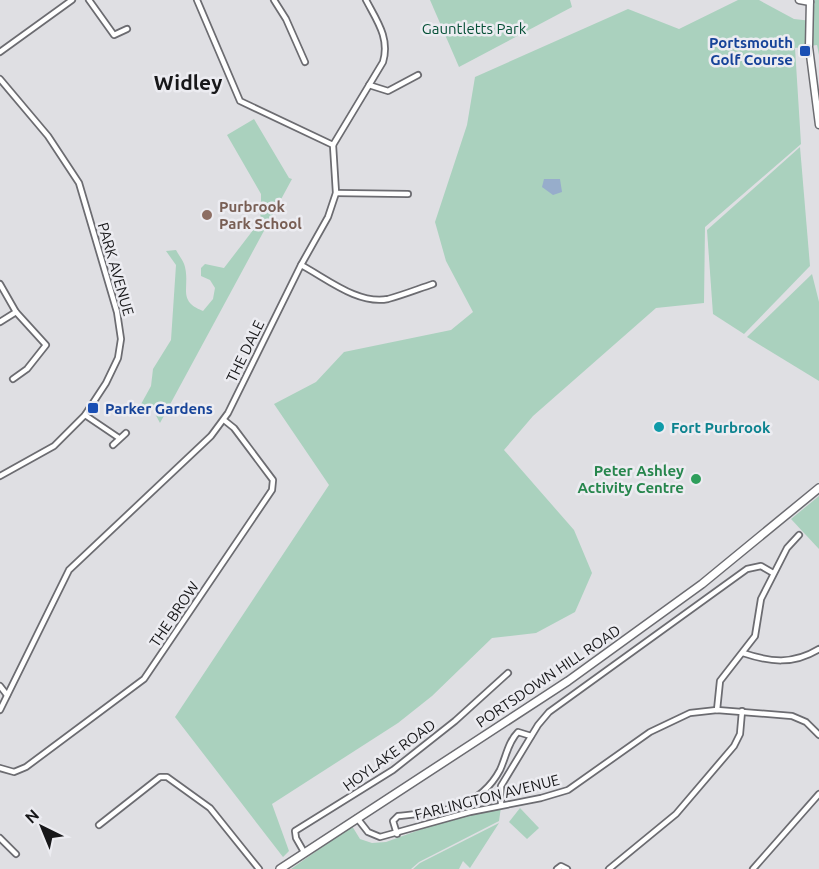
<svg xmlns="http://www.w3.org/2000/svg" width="819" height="869" font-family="Ubuntu,sans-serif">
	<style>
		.green { fill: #aad1be }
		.water { fill: #97adcb }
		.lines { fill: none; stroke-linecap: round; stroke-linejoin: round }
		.minor-casing { stroke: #6c6c71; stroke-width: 8 }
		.tertiary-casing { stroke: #6c6c71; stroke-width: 9 }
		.secondary-casing { stroke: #6c6c71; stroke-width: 10 }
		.minor { stroke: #fff; stroke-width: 4.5 }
		.tertiary { stroke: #fff; stroke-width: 6 }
		.secondary { stroke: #fff; stroke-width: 7 }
		.transit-dot { fill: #1a4fb4; stroke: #ececf1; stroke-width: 2 }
		.education-dot { fill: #8d6e63; stroke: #ececf1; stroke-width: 2 }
		.culture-dot { fill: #0f9aa8; stroke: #ececf1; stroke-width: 2 }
		.leisure-dot { fill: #2e9e5b; stroke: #ececf1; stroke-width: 2 }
		.labels { text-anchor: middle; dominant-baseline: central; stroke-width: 5; stroke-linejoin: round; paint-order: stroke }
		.park-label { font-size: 15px; fill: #065037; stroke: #ececf1 }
		.transit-label { font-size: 15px; font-weight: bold; fill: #164399; stroke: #ececf1; text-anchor: end }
		.education-label { font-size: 15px; font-weight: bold; fill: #785e54; stroke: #ececf1; text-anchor: start }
		.street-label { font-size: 15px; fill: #171719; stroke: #ececf1 }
		.culture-label { font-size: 15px; font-weight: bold; fill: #0d838f; stroke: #ececf1; text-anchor: start }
		.leisure-label { font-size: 15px; font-weight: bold; fill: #27864d; stroke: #ececf1; text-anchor: end }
		.district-label { font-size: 21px; font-weight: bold; fill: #171719; stroke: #ececf1 }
	</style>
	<rect width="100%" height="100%" fill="#dfdfe3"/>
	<g class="green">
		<path d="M430 0H570L572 7 459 67Z"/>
		<path d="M738 0H759L794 19 812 21 815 0H819V55L817 45 795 48 801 144 705 227 704 303 656 308 533 416 504 450 574 530 592 573 575 612 536 633 492 638 432 696 398 723 272 804 289 851 283 857 175 717 329 485 274 404 316 382 344 352 451 330 473 312 446 261 435 222 467 125 475 77 628 9 679 29Z"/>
		<path d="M254 119 289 178 292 179 160 423 152 408 145 409 140 406 151 386 153 369 171 340 176 265 166 251 176 250C179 256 184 261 185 267 190 288 177 301 203 311L213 299 215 288 210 280 201 276V268L205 264 224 268 260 221 261 209V194L227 135Z"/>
		<path d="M800 147 810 266 744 334 713 314 707 230Z"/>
		<path d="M812 274 819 302V381L747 337Z"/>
		<path d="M819 496V549L791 519Z"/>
		<path d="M501 807 499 821 419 862 411 869H291L352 826 360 839 372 843 386 842 436 824Z"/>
		<path d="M520 808 539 828 527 839 509 822Z"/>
		<path d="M499 823 470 868 463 861 459 869H413L420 863Z"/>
	</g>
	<path class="water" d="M544 179H560L562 192 553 195 542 187Z"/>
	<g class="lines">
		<defs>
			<g id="minor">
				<path d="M89 0 114 35 127 29"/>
				<path d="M274 0 286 19 305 62"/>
				<path d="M0 52 72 0"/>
				<path d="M0 79 48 136 79 183 117 312 121 339 118 358 106 383 85 415 54 446 0 476"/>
				<path d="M369 85 388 91 418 75"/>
				<path d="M333 145 383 62C390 38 377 21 366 0"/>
				<path d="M336 193 408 194"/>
				<path d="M301 265C326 278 358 305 388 299 403 295 418 289 433 284"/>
				<path d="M0 284 16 312 46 345 27 369 13 379"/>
				<path d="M0 322 16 312"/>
				<path d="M85 415 119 438"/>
				<path d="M113 445 126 433"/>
				<path d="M743 653C770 662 793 665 819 649"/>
				<path d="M0 686 7 695"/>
				<path d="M0 710 69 570 211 436 228 413 301 265 328 217 336 193 333 145 240 101 197 0"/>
				<path d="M717 710 720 681 755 636 761 599 787 548 799 535"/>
				<path d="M0 768 14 772 26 767 144 679 272 490 273 480 234 428 224 420"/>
				<path d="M501 805V786L538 725 549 712 747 569 761 566 773 573"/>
				<path d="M357 818 368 832 380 837 470 812 541 798 568 790 650 732 690 713 717 710 792 716 806 722 819 735"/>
				<path d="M99 825 160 777H167L210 808 259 869"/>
				<path d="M397 834 393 821 398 816C438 812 478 811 500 770 506 757 508 742 518 732L531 736"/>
				<path d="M0 838 16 854"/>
				<path d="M304 852 296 838 295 831 393 770 455 721 508 673"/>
				<path d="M557 869 561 866 567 869"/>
				<path d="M609 869 676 814 734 746 740 734 742 711"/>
				<path d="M753 869 819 794"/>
			</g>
			<g id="tertiary">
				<path d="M799 0 810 2"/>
				<path d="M810 0 809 47 819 125"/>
			</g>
			<path id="secondary" d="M280 869 568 681 702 584 819 488"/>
		</defs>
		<use href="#minor" class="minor-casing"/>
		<use href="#tertiary" class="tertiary-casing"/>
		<use href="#secondary" class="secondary-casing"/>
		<use href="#minor" class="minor"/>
		<use href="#tertiary" class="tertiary"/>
		<use href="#secondary" class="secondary"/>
	</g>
	<g class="transit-dot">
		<rect x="799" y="45" width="12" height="12" rx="3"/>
		<rect x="87" y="402" width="12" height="12" rx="3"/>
	</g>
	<circle class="education-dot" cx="207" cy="215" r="6"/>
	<circle class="culture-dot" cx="659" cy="427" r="6"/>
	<circle class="leisure-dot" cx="696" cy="479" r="6"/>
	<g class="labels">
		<g class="park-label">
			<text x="474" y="28">Gauntletts Park</text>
		</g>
		<g class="transit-label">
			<text x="793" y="42">Portsmouth<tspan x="793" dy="17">Golf Course</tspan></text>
			<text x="105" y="408" text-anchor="start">Parker Gardens</text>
		</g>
		<g class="education-label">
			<text x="219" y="206">Purbrook<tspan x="219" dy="17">Park School</tspan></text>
		</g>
		<g class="street-label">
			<text transform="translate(116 269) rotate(74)">PARK AVENUE</text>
			<text transform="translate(245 351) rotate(-64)">THE DALE</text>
			<text transform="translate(174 614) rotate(-56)">THE BROW</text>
			<text transform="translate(548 676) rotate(-34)">PORTSDOWN HILL ROAD</text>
			<text transform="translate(389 755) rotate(-36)">HOYLAKE ROAD</text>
			<text transform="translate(487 797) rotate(-14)">FARLINGTON AVENUE</text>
		</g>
		<g class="culture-label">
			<text x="671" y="427">Fort Purbrook</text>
		</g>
		<g class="leisure-label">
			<text x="684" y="470">Peter Ashley<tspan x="684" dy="17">Activity Centre</tspan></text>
		</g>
		<g class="district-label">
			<text x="188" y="82">Widley</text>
		</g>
	</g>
	<g transform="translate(42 827) rotate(317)" stroke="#ececf1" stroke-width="4.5" paint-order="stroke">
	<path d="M0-4.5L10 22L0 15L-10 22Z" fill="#171719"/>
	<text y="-9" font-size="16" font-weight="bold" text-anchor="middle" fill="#171719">N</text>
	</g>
</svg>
